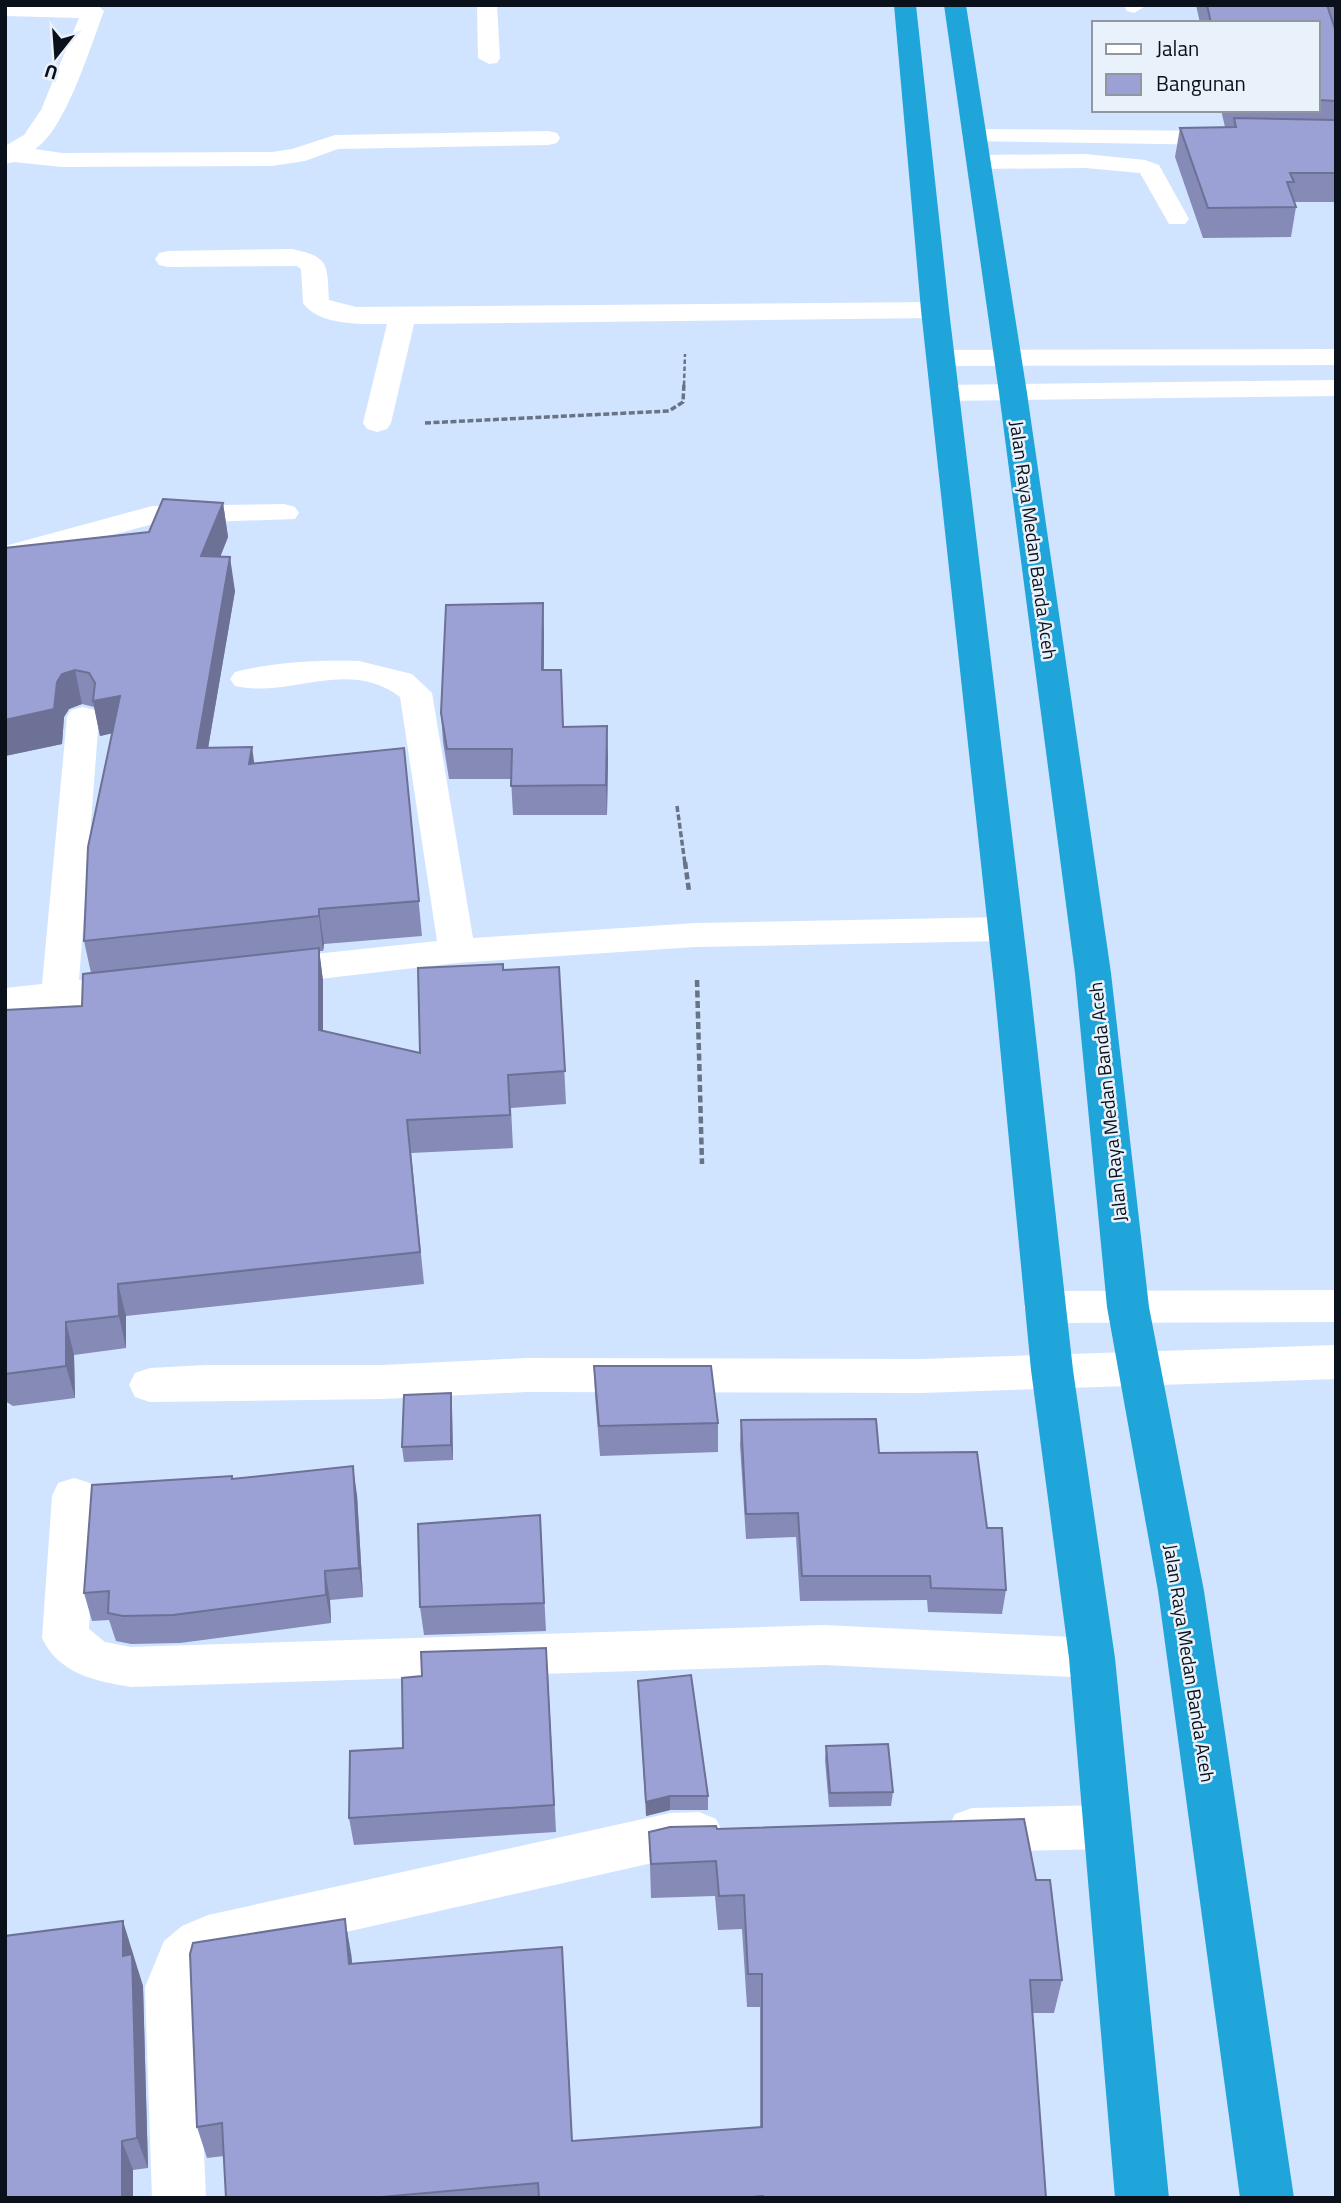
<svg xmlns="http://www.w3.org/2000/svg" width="1341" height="2203" font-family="'Titillium Web',sans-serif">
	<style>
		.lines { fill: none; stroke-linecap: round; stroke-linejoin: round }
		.path-far2 { stroke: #687485; stroke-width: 2.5; stroke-dasharray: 4.5 2.5; stroke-linecap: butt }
		.path-far1 { stroke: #687485; stroke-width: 3.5; stroke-dasharray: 6 2.5; stroke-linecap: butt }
		.path { stroke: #687485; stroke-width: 4.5; stroke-dasharray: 7 3.5; stroke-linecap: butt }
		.lane { fill: #fff; fill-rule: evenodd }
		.street { fill: #fff; fill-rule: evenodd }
		.highway { fill: #20a5db; fill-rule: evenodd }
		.wall { fill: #858ab7 }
		.shaded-wall { fill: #6c7195 }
		.building { fill: #9ba1d5; stroke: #6c7195; stroke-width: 2 }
		.labels { text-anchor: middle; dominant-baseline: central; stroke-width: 5; stroke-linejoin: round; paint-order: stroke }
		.street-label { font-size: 19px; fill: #0b111a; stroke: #e9f1fb }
	</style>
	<rect width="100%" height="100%" fill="#d1e4ff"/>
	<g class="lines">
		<path class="path-far2" d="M684 385 685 354"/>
		<g class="path-far1">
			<path d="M425 423 669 411 683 402 684 383"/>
			<path d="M677 806 685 864"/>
		</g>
		<g class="path">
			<path d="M685 862 689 891"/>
			<path d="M697 980 702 1164"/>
		</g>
		<g class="lane">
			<path d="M477 5H497L500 58 497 63 489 64 478 58Z"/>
			<path d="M1123 5H1143L1144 7 1134 13 1127 11Z"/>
			<path d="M973 129 1224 131 1235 138 1224 145 965 141 962 136Z"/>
			<path d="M1085 154 1145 160 1159 165 1189 219 1185 224H1169L1140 173 1085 168 977 169 966 162 977 155Z"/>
		</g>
		<g class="street">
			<path d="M5 5H97L104 11C91 45 65 131 35 149L62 153 272 152 292 149 335 135 548 131 557 133 560 138 557 143 548 145 338 149 305 161 272 166 62 167 14 162 5 164V146L24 135 41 110 79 18 5 16Z"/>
			<path d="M292 249C330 257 327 264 329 300L356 307 935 302 945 304 949 310 945 316 935 318 414 324 391 423 387 429 377 432 367 429 363 423 387 324C361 324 319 326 303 303L301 269 297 266 168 267 159 265 155 259 159 253 168 251Z"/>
			<path d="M1336 349V365L940 366 930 364 926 358 930 352 940 350Z"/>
			<path d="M1336 380V396L945 401 935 399 931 393 935 387 945 385Z"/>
			<path d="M284 504 295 507 299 513 295 519 153 524 5 564V546L152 506Z"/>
			<path d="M359 661 412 674 432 693 473 938 695 923 1005 917 1018 920 1023 929 1018 938 1005 941 695 947 457 963 268 985 255 981 250 972 255 963 268 959 437 941 400 697C348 657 288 699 235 686L230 679 235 672C274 662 318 660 359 661Z"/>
			<path d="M83 707 95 710 99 717 79 980 135 974 148 978 153 987 148 996 135 1000 5 1014V988L42 984 67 717 71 710Z"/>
			<path d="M1336 1290V1322L1045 1323 1030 1318 1024 1307 1030 1296 1045 1291Z"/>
			<path d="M1336 1345V1379L921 1393 526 1392 382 1399 150 1402 135 1397 129 1385 135 1373 150 1368 206 1365H382L526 1358 921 1359Z"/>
			<path d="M74 1478 90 1483 96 1496 89 1629 105 1642 131 1647 824 1625 1092 1638 1108 1644 1115 1658 1108 1672 1092 1678 824 1665 131 1687C95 1681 59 1674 42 1638L52 1496 58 1483Z"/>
			<path d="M1107 1805 1124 1811 1131 1827 1124 1843 1107 1849 972 1852 955 1846 947 1830 955 1814 972 1808Z"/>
			<path d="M699 1812 716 1819 724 1835 716 1851 699 1858 670 1859 217 1961C206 1968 199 1974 197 1987L206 2198H152L145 1987 164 1941 182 1926 208 1915 670 1813Z"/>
		</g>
		<g class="highway">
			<path d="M894 5H916L949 310 1030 984 1073 1370 1115 1658 1169 2198H1115L1069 1658 1031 1370 994 984 921 310Z"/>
			<path d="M944 5H966L1027 393 1111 973 1149 1307 1204 1591 1294 2198H1240L1158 1591 1107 1307 1075 973 999 393Z"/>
		</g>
	</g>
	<g class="wall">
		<path d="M1196 5H1336V202H1294L1296 207 1291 237 1203 238 1175 157 1180 128 1225 127 1221 110H1318V23H1200Z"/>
		<path d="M223 503 228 537 220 557 235 591 208 748 254 763 404 748 422 936 324 944 323 951H319L323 981V1031L420 1053 503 970 559 967 566 1104 511 1108 513 1148 411 1153 424 1284 126 1316V1348L74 1355 75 1398 13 1406 5 1401V1010L82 1006 91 973 84 941 112 733 100 736 94 707 82 704 69 709 64 717 62 744 5 756 149 532Z"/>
		<path d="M544 633V670L563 727 608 756 607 815H513L511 779H449L443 742 441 713Z"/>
		<path d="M594 1366 718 1423V1452L600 1456 595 1395Z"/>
		<path d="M451 1393 452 1408 453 1460 404 1462 402 1447Z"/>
		<path d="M741 1420 879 1453 987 1528 1006 1590 1002 1614 928 1612 927 1600 800 1601 796 1537 746 1539 740 1445Z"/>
		<path d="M232 1476 233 1479 357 1495 363 1597 330 1600 331 1623 180 1643 131 1644 116 1641 109 1620 92 1621 84 1593Z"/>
		<path d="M540 1515 546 1631 424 1635 420 1607Z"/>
		<path d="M548 1676 556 1832 354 1845 349 1818 403 1748Z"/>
		<path d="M638 1681 708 1796V1810H670L646 1816Z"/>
		<path d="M826 1746 893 1792 891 1806 829 1807 825 1760Z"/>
		<path d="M717 1829 1036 1880 1062 1980 1054 2013H1032L1046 2198H226L224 2156 207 2158 197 2127 351 1953 352 1964 573 2141 760 2127V2007H747L742 1929 718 1930 715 1896 651 1898 649 1832Z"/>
		<path d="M133 1953V1957L143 1986 148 2168 133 2170V2198H5Z"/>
	</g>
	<g class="shaded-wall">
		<path d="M223 503 228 537 207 590 201 556Z"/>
		<path d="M230 557 235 591 202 783 197 748Z"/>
		<path d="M543 603 544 633 543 700 542 670Z"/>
		<path d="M75 670 82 704 69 709 64 717 62 744 5 756V720L62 674Z"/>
		<path d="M120 696 127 730 100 736 93 701Z"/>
		<path d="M607 726 608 756 607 815 606 785Z"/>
		<path d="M252 747 257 782 249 764Z"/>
		<path d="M319 909 324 944 323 951 319 916Z"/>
		<path d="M319 948 323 981V1063L319 1030Z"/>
		<path d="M118 1284 126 1316V1348L119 1316Z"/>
		<path d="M66 1322 74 1355 75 1398 66 1366Z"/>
		<path d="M451 1393 452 1408 453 1460 451 1445Z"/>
		<path d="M353 1466 357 1495 363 1597 359 1568Z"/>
		<path d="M325 1571 330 1600 331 1623 326 1595Z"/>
		<path d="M670 1796V1810L646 1816V1802Z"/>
		<path d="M345 1919 351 1953 356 1998 349 1964Z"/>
		<path d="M123 1921 143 1986 148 2168 137 2138 123 1956Z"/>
		<path d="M122 2141 133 2170V2198H122Z"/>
	</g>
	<g class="building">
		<path d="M1207 5H1327L1336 32V101L1318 100V23H1211Z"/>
		<path d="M1234 118 1336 120V173H1290L1294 182H1287L1296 207 1208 208 1180 128 1236 127Z"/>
		<path d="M163 499 223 503 201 556 230 557 197 748 252 747 249 764 404 748 419 901 319 909V916L84 941 88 847 120 696 93 701 95 683 89 673 75 670 62 674 57 682 54 709 5 720V548L149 532Z"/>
		<path d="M543 603 542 670H561L563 727 607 726 606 785 511 786 512 749H447L441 713 446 605Z"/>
		<path d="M319 948V1030L420 1053 418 968 503 964V970L559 967 565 1071 508 1075 510 1115 407 1120 420 1252 118 1284 119 1316 66 1322V1366L5 1374V1010L82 1006 83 974Z"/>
		<path d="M594 1366H711L718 1423 599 1426Z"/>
		<path d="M451 1393V1445L402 1447 404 1395Z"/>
		<path d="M876 1419 879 1453 977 1452 987 1528H1002L1006 1590 931 1588 930 1576H802L798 1513 746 1514 741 1420Z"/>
		<path d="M353 1466 359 1568 325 1571 326 1595 173 1615 123 1616 108 1613 109 1591 84 1593 92 1485 232 1476V1479Z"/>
		<path d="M540 1515 544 1603 420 1607 418 1524Z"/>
		<path d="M546 1648 554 1805 349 1818 350 1751 403 1748 402 1678 422 1676 421 1652Z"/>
		<path d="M691 1675 708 1796H670L646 1802 638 1681Z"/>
		<path d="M888 1744 893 1792 830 1793 826 1746Z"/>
		<path d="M1024 1819 1036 1880H1050L1062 1980H1030L1046 2198H763V2196L738 2198H539L538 2183 370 2198H226L222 2123 197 2127 190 1954 193 1943 345 1919 349 1964 562 1947 572 2141 762 2127V1974H748L744 1895 719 1896 716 1861 651 1864 649 1832 670 1827 716 1826 717 1829Z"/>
		<path d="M123 1921V1956L132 1954 137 2138 122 2141V2198H5V1936Z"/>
	</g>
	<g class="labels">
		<g class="street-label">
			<text transform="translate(1034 540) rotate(82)">Jalan Raya Medan Banda Aceh</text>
			<text transform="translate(1107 1102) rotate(-96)">Jalan Raya Medan Banda Aceh</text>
			<text transform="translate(1190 1663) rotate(81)">Jalan Raya Medan Banda Aceh</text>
		</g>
	</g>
	<rect width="1341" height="2203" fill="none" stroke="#0b111a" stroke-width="14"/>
	<rect x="1092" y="21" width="228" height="91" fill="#e9f1fb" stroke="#9097a1" stroke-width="2"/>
	<rect x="1106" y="44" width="35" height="10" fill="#ffffff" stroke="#9097a1" stroke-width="2"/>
	<text x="1156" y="56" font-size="21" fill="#0b111a">Jalan</text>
	<rect x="1106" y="74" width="35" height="21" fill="#9ba1d5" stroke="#9097a1" stroke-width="2"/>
	<text x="1156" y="91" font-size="21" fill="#0b111a">Bangunan</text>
	<g transform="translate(56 56) rotate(197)" stroke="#e9f1fb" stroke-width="5" paint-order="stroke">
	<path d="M0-5L12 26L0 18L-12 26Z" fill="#0b111a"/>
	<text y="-10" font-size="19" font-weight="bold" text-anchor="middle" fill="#0b111a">U</text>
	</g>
</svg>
